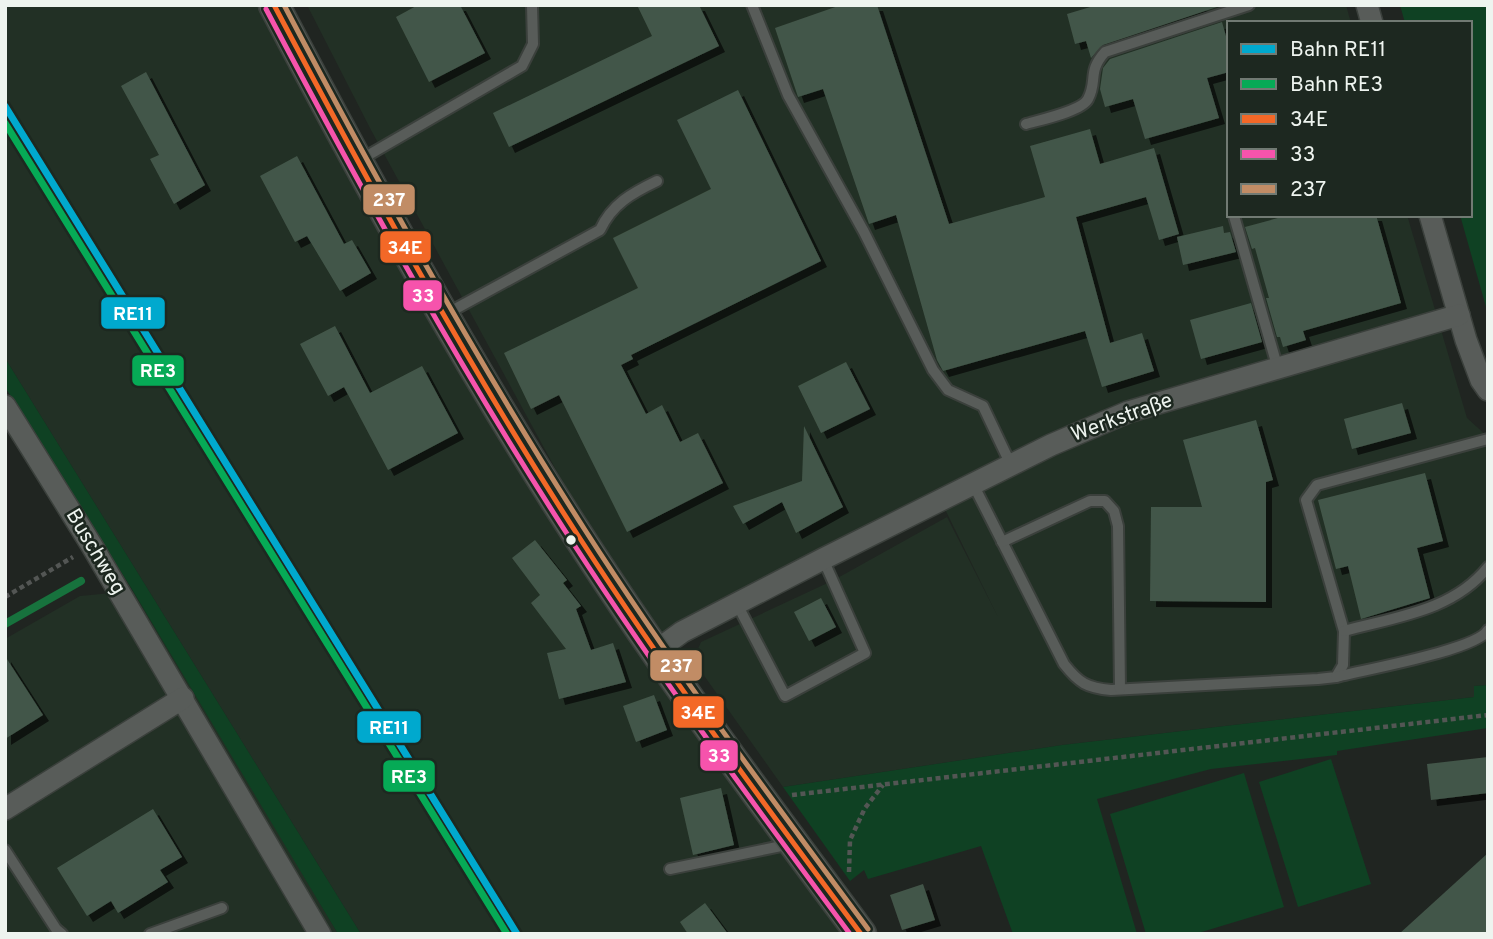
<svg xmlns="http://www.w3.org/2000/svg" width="1493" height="939" font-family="Overpass,sans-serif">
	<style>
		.built { fill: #223025 }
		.green { fill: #0f4123 }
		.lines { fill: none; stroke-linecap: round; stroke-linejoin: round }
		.stream { stroke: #17723d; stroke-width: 8 }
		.building { fill: #435649; filter: url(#shadow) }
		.lane-casing { stroke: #3b403c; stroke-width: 14 }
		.street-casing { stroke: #3b403c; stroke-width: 24 }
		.secondary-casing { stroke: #3b403c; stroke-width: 33 }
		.path { stroke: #535654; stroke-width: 4.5; stroke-dasharray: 5 3.5; stroke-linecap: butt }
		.lane { stroke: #585c59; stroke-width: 10 }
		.street { stroke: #585c59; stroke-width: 21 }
		.secondary { stroke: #505551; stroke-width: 30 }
		.bus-1-casing { stroke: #1d2820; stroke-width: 10 }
		.bus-2-casing { stroke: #1d2820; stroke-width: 10 }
		.bus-3-casing { stroke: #1d2820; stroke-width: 10 }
		.bus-1 { stroke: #f36827; stroke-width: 5 }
		.bus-2 { stroke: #f653ac; stroke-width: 5 }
		.bus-3 { stroke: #c18c65; stroke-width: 5 }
		.rail-1-casing { stroke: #1d2820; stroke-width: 12 }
		.rail-2-casing { stroke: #1d2820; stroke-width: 12 }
		.rail-1 { stroke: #00a9ce; stroke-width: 7 }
		.rail-2 { stroke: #06aa56; stroke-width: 7 }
		.bus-dot { fill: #eef4ef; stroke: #1d2820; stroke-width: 2.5 }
		.labels { text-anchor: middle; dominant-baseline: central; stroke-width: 5; stroke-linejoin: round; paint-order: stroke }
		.street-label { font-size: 21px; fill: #eef4ef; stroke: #1d2820 }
		.line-badge { stroke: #1d2820; stroke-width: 2.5 }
		.badge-label { font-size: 19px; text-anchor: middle; font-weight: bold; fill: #fff }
	</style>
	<defs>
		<filter id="shadow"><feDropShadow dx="6" dy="6" stdDeviation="0" flood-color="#0009"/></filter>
	</defs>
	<rect width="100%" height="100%" fill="#202521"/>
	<g class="built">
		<path d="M5 5H266L560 530 856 934H361L5 358Z"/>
		<path d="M307 5H1346L1351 23H1229V215H1407L1467 418 1488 437V685L1474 686V697L1062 745 783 787 693 660 701 642 834 580 947 517 998 617 940 499 663 639 567 490 371 130Z"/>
		<path d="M133 591 287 846 338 934H5V639L80 596Z"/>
	</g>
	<g class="green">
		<path d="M1400 5H1488V314L1460 215H1470V23H1405Z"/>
		<path d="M5 358 361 934H338L133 591 5 387Z"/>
		<path d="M1488 685V728L1337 751V755L1211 769 1097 799 1137 934H1013L981 846 868 879 864 870 850 881 783 787 1062 745 1474 697V686Z"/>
		<path d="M1331 759 1371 884 1298 907 1259 782Z"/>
		<path d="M1244 773 1284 907 1195 934H1146L1110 814Z"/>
	</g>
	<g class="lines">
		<path class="stream" d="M5 624 81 581"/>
	</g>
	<g class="building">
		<path d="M418 5H460L485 53 429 82 396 17Z"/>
		<path d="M637 5H699L719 46 509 147 493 113 652 36Z"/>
		<path d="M841 5H877L949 224 1045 197 1030 146 1090 129 1100 164 1154 148 1179 234 1159 240 1146 197 1076 217 1110 343 1142 333 1154 371 1102 387 1085 331 943 371 937 360 896 215 869 224 823 89 798 97 775 28Z"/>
		<path d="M1097 5H1217V7L1103 45 1091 58 1086 41 1075 44 1067 14Z"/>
		<path d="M1222 22 1229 47V72L1207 78 1219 118 1145 139 1133 99 1105 107 1100 89 1103 68 1110 59Z"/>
		<path d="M146 72 205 185 174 204 150 159 159 155 121 86Z"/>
		<path d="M738 90 821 261 631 355 633 359 621 365 646 414 662 405 680 442 698 433 723 483 627 532 559 395 531 409 504 353 638 288 613 238 711 189 677 120Z"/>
		<path d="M297 156 344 244 352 240 371 273 340 291 307 236 295 242 260 176Z"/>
		<path d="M1289 215H1376L1401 303 1303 331 1306 340 1283 347 1280 337H1277L1266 298H1269L1255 248 1252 249 1245 227Z"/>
		<path d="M1223 226 1224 233 1230 232 1236 252 1183 265 1177 237Z"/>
		<path d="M1251 303 1262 342 1201 359 1190 320Z"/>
		<path d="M335 326 370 393 422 366 458 433 388 470 344 387 328 396 300 344Z"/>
		<path d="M846 362 870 409 821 433 798 386Z"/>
		<path d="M1402 403 1411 433 1352 449 1344 419Z"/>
		<path d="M1256 420 1273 480 1266 482V602L1150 601 1151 507H1202L1183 440Z"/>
		<path d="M804 426 843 507 796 533 782 502 743 524 733 506 802 481Z"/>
		<path d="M1425 473 1443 541 1417 548 1430 598 1361 619 1348 566 1336 569 1318 500Z"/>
		<path d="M535 540 567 580 563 583 581 606 576 609 591 650 613 643 626 682 559 699 547 653 566 649 531 603 540 595 512 558Z"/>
		<path d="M821 598 836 627 809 641 794 612Z"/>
		<path d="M5 656 43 715 5 739Z"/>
		<path d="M654 695 667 730 636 742 623 706Z"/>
		<path d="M1488 757V793L1431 800 1427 764Z"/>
		<path d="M721 788 734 845 693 855 680 798Z"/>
		<path d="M153 809 182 857 160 870 168 882 118 913 111 901 87 916 57 868Z"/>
		<path d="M1488 853V934H1399Z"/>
		<path d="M923 884 935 920 902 930 890 895Z"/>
		<path d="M705 903 728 934H688L680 922Z"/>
	</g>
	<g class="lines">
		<defs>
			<g id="lane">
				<path d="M752 5 788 95 864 232 933 370 948 390 983 406 1011 465"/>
				<path d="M1026 124C1040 120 1082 111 1088 99 1098 80 1087 72 1105 52L1249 5"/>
				<path d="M360 160 522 66 533 44 532 5"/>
				<path d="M1234 216 1278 369"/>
				<path d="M446 314 600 230C612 204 632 193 657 181"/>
				<path d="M973 484 1064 664C1079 683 1087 688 1111 690L1318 679 1336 677 1343 665 1344 631 1306 500 1317 485 1488 439"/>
				<path d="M1002 542 1090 501H1105L1114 511 1118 526 1120 689"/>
				<path d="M737 604 785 696 865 653 823 559"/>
				<path d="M1344 631C1395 617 1453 611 1488 567"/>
				<path d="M1336 677C1363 670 1477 650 1488 630"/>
				<path d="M5 850 56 929 62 934"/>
				<path d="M670 869 791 844"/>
				<path d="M150 934 222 908"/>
			</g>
			<g id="street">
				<path d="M1367 5 1372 23"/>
				<path d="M1430 215 1466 340 1481 380 1488 390"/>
				<path d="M5 406 92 546 320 934"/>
				<path d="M656 651 682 632 823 559 1051 445 1128 412 1459 315"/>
				<path d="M5 809 183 698"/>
			</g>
			<path id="secondary" d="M274 5C369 186 468 366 579 537 667 673 764 804 861 934"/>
		</defs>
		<use href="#lane" class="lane-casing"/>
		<use href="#street" class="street-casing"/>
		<use href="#secondary" class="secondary-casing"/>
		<g class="path">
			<path d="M5 597 73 557"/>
			<path d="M792 795 1488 715"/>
			<path d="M849 872 850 840 865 808 883 785"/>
		</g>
		<use href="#lane" class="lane"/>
		<use href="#street" class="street"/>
		<use href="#secondary" class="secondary"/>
		<defs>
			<path id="bus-1" d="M274 5C370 186 468 366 579 537 667 673 764 804 861 934"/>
			<path id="bus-2" d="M266 9C362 191 461 371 573 543 660 677 755 806 850 934"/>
			<path id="bus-3" d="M284 5C378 184 476 360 585 530 673 667 771 798 868 929"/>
		</defs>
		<use href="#bus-1" class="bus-1-casing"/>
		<use href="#bus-2" class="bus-2-casing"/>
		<use href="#bus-3" class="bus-3-casing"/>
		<use href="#bus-1" class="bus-1"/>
		<use href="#bus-2" class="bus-2"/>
		<use href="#bus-3" class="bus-3"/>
		<defs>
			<path id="rail-1" d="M5 106 517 934"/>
			<path id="rail-2" d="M5 123 507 934"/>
		</defs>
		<use href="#rail-1" class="rail-1-casing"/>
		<use href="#rail-2" class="rail-2-casing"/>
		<use href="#rail-1" class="rail-1"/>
		<use href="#rail-2" class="rail-2"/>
	</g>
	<circle class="bus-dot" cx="571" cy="540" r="6"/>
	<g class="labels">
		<g class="street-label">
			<text transform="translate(1122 418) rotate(-20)">Werkstraße</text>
			<text transform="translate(95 552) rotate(59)">Buschweg</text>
		</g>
	</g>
	<g class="line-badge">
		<rect x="362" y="183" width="54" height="33" rx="7" fill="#c18c65"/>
		<rect x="379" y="230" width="53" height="34" rx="7" fill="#f36827"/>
		<rect x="402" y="279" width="41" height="33" rx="7" fill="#f653ac"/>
		<rect x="100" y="296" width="66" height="34" rx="7" fill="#00a9ce"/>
		<rect x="131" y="354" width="54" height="33" rx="7" fill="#06aa56"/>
		<rect x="649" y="649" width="54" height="33" rx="7" fill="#c18c65"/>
		<rect x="672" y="695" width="53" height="34" rx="7" fill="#f36827"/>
		<rect x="356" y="710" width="66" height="34" rx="7" fill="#00a9ce"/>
		<rect x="699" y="739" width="40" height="33" rx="7" fill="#f653ac"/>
		<rect x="382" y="759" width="54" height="34" rx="7" fill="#06aa56"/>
	</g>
	<g class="badge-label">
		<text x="389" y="206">237</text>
		<text x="405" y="254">34E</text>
		<text x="423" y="302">33</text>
		<text x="133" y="320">RE11</text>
		<text x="158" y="377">RE3</text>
		<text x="676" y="672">237</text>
		<text x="698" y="719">34E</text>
		<text x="389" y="734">RE11</text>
		<text x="719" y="762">33</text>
		<text x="409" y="783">RE3</text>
	</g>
	<rect width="1493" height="939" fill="none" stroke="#eef4ef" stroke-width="14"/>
	<rect x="1227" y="21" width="245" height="196" fill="#1d2820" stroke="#717a73" stroke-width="2"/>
	<rect x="1241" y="44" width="35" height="10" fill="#00a9ce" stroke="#717a73" stroke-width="2"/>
	<text x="1290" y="56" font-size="21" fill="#eef4ef">Bahn RE11</text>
	<rect x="1241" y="79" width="35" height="10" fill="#06aa56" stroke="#717a73" stroke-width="2"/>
	<text x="1290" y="91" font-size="21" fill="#eef4ef">Bahn RE3</text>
	<rect x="1241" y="114" width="35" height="10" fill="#f36827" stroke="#717a73" stroke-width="2"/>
	<text x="1290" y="126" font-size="21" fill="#eef4ef">34E</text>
	<rect x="1241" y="149" width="35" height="10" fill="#f653ac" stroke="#717a73" stroke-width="2"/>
	<text x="1290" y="161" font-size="21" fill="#eef4ef">33</text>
	<rect x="1241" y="184" width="35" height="10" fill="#c18c65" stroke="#717a73" stroke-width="2"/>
	<text x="1290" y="196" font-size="21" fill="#eef4ef">237</text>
</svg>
